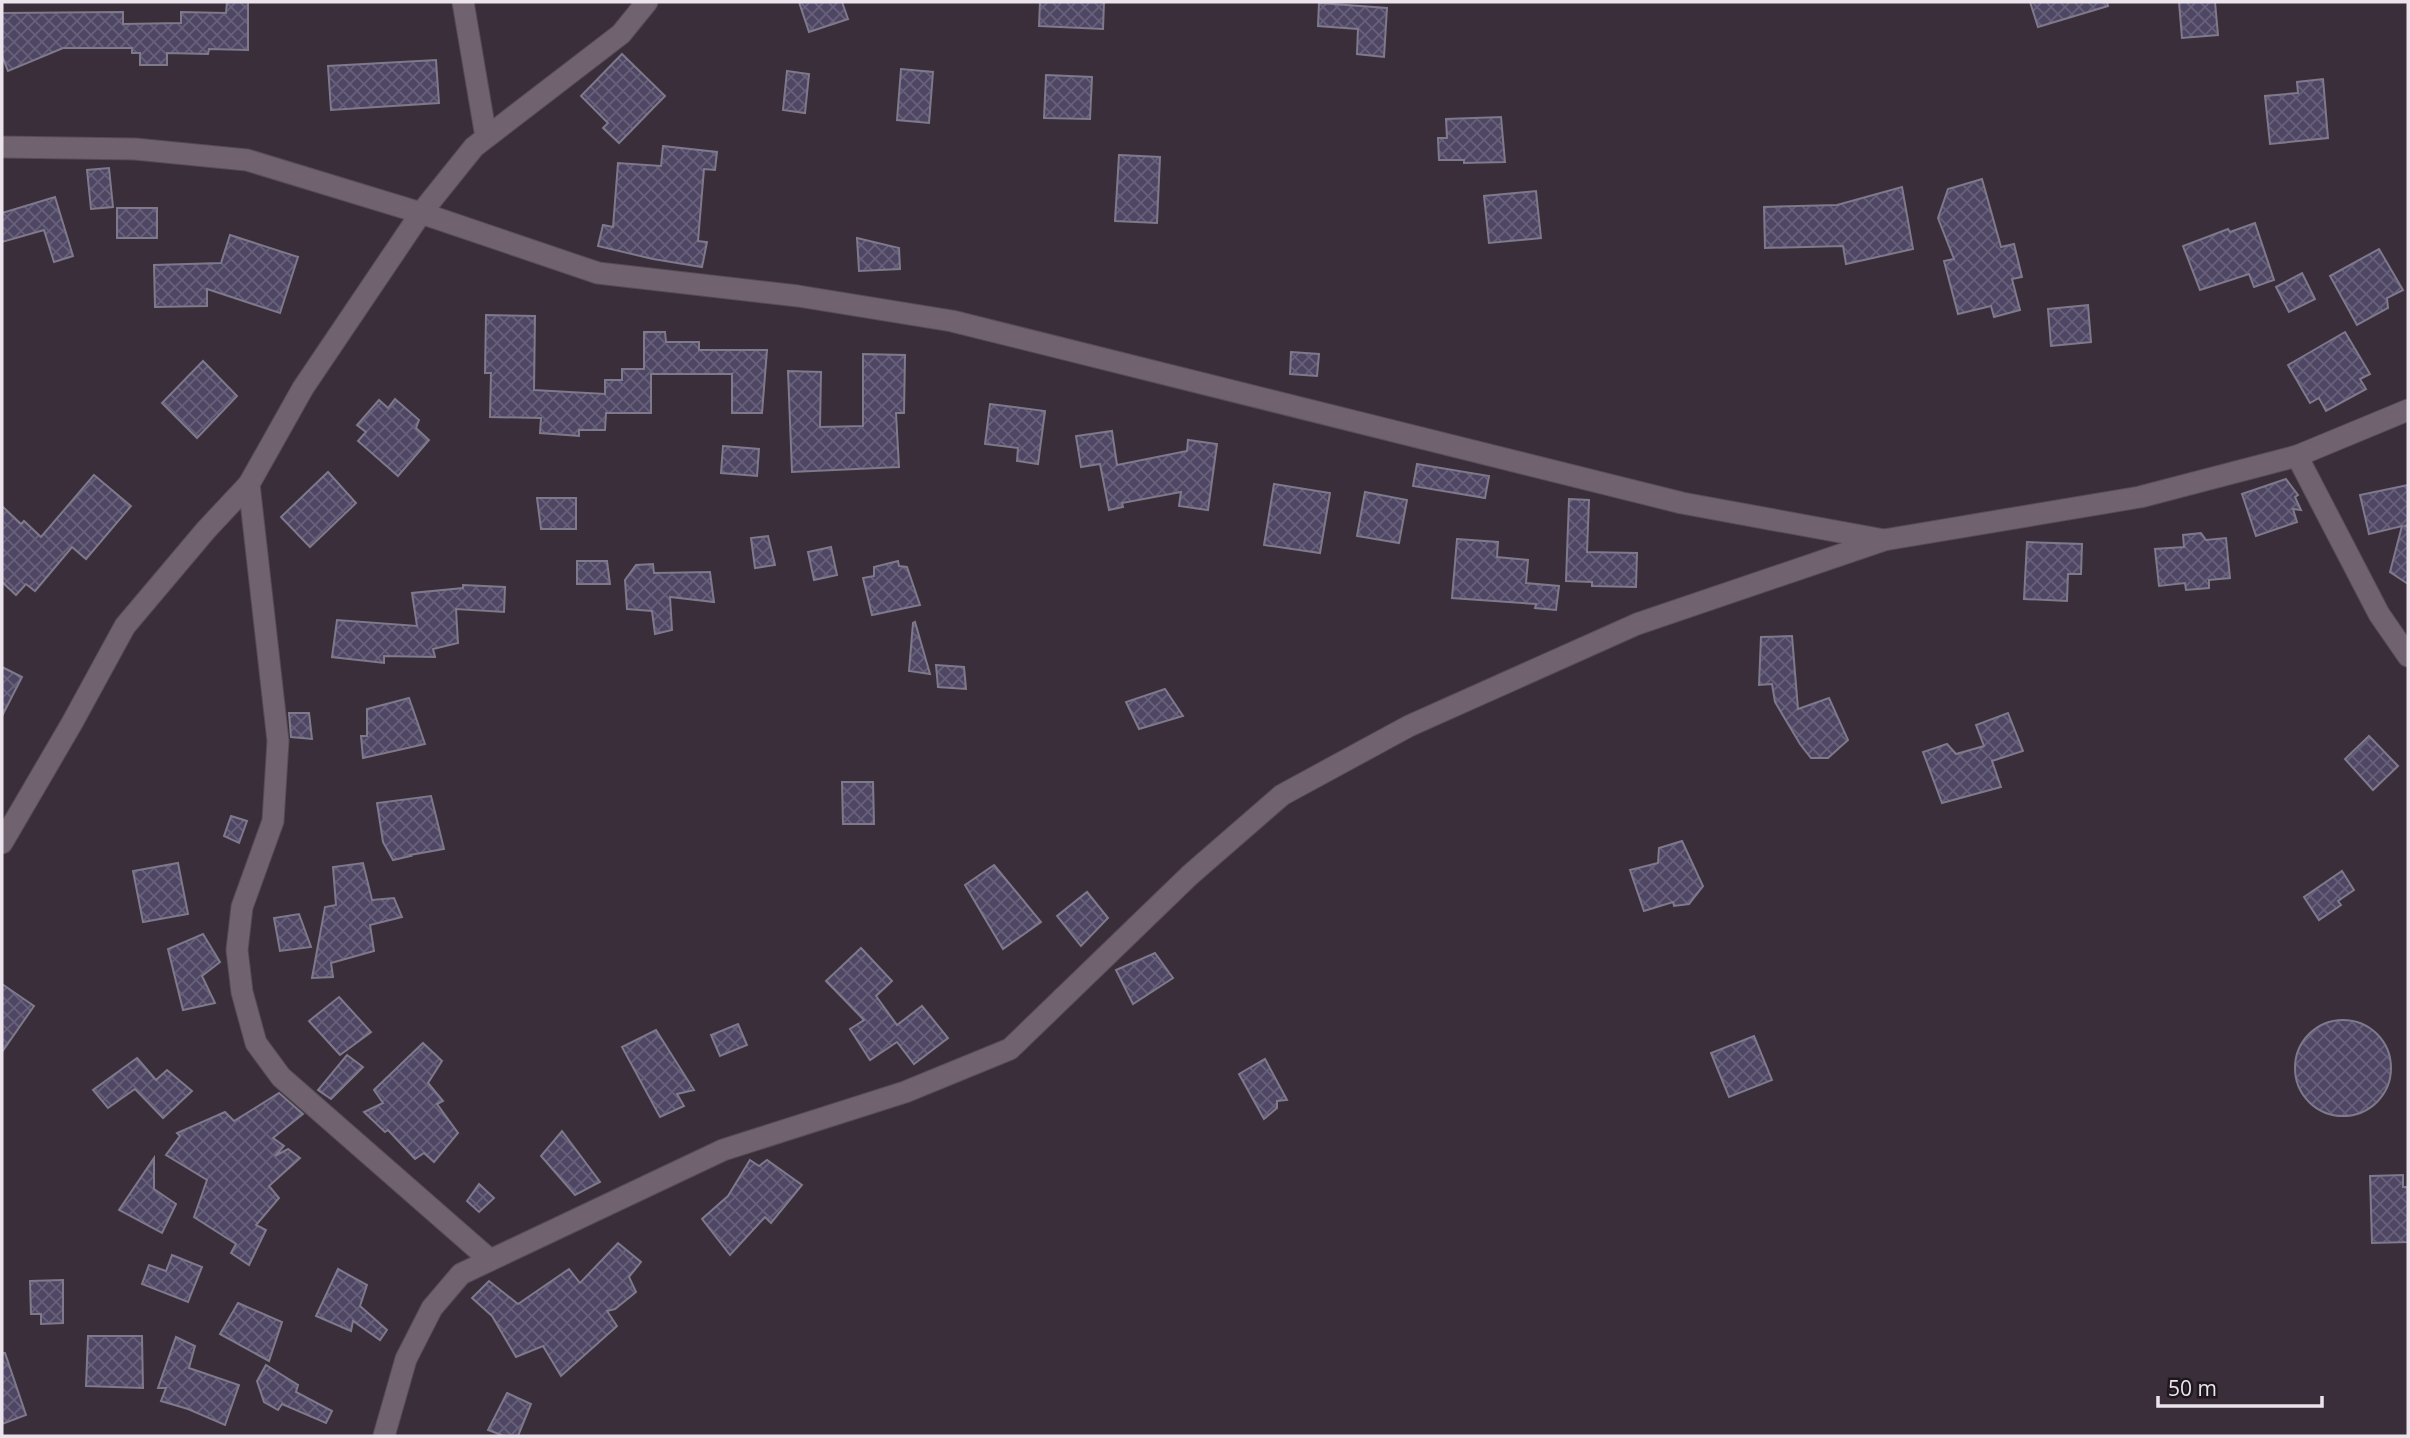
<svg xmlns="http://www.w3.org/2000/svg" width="2410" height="1438" font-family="'Open Sans',sans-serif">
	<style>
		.building { fill: url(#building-cross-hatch); stroke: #7e798b; stroke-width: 2 }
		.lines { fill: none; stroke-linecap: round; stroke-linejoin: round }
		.street-casing { stroke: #564c56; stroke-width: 23 }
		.secondary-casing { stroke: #564c56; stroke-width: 23 }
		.street { stroke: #70626f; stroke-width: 21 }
		.secondary { stroke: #70626f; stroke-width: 21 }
	</style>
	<defs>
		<pattern id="building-cross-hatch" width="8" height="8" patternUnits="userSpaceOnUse" patternTransform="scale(1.75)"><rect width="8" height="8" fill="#4f4664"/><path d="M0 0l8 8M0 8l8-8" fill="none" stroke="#68617a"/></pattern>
	</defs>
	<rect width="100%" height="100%" fill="#3a2e3a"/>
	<g class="building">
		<path d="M227 2H248V50L209 49 208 54 167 53V65H140V53H132V48H63L8 71 2 56V13L123 12V24L181 23V12L226 13Z"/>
		<path d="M799 2H842L848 19 809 32Z"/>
		<path d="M1040 2H1104L1103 29 1039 26Z"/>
		<path d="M2030 2H2107L2108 6 2038 27Z"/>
		<path d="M2179 2H2215L2218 35 2182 38Z"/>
		<path d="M1319 3 1387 8 1384 57 1357 54 1358 29 1318 26Z"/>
		<path d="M622 54 665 96 619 143 603 128 608 123 581 96Z"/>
		<path d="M436 60 439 103 331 110 328 66Z"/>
		<path d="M901 69 933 72 929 123 897 120Z"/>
		<path d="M787 71 809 74 805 113 783 110Z"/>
		<path d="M1046 75 1092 77 1090 119 1044 118Z"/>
		<path d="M2323 79 2328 138 2270 144 2265 96 2298 93 2297 82Z"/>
		<path d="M1501 117 1505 162 1464 163V160H1439L1438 138H1447L1446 119Z"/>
		<path d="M663 146 717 152 715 170 704 169 698 241 707 242 702 267 653 259 598 246 603 225 613 227 618 163 661 166Z"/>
		<path d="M1119 155 1160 157 1157 223 1115 221Z"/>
		<path d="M109 168 113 207 91 209 87 170Z"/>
		<path d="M1982 179 2001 247 2014 244 2022 277 2012 279 2020 310 1994 317 1991 306 1958 314 1944 261 1954 259 1938 218 1948 189Z"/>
		<path d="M1902 187 1913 249 1846 264 1843 246 1765 248 1764 207 1837 205Z"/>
		<path d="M1536 191 1541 238 1489 243 1484 196Z"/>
		<path d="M55 197 73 256 54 262 44 230 2 242V213Z"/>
		<rect x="117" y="208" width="40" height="30"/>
		<path d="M2255 223 2274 280 2254 287 2249 274 2200 290 2183 246 2228 229 2230 232Z"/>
		<path d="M230 235 298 257 280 313 207 289V306L155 307 154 265 221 263Z"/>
		<path d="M857 238 899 248 900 269 859 271Z"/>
		<path d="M2379 249 2403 290 2387 298 2388 308 2357 325 2330 276Z"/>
		<path d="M2302 273 2315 299 2289 312 2276 287Z"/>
		<path d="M2088 305 2091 342 2051 346 2048 309Z"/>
		<path d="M486 315 535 316 534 390 605 394V380H622V369H644V332H665L666 342H699V350H767L762 413H732V374H651V413H606L605 430H579V436L540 433 541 418 490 417 491 373H485Z"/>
		<path d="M2345 332 2370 374 2360 379 2366 389 2326 411 2319 398 2310 403 2288 365Z"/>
		<path d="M1291 352 1319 354 1317 376 1290 374Z"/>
		<path d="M863 354 905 355 904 413H896L899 467 792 472 788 371 821 372 820 427 863 426Z"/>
		<path d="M203 361 237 396 197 438 162 403Z"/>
		<path d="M395 399 419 420 416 428 429 440 398 476 358 441 366 432 357 425 379 400 388 408Z"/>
		<path d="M990 404 1045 411 1038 464 1017 461 1018 448 985 444Z"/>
		<path d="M1112 431 1117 465 1187 451 1188 440 1217 444 1208 510 1179 506 1181 492 1122 503 1123 507 1109 510 1100 464 1081 467 1076 436Z"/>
		<path d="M723 446 759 449 757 476 721 473Z"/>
		<path d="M1417 464 1489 476 1485 498 1413 486Z"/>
		<path d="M328 472 356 503 310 547 281 517Z"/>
		<path d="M94 475 131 506 86 559 72 547 35 591 26 584 16 595 2 582V506L21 524 24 521 41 537Z"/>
		<path d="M2286 479 2298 495 2295 497 2301 510 2293 509 2297 522 2256 536 2242 494Z"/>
		<path d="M1274 484 1330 493 1320 553 1264 545Z"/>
		<path d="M2408 485V525L2404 526 2408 527V584L2390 572 2402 526 2369 534 2360 495Z"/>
		<path d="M1365 492 1407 500 1399 543 1357 536Z"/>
		<path d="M537 498H576V529H541Z"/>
		<path d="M1569 499 1589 500 1587 552 1637 553 1636 587 1592 586V582L1566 581Z"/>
		<path d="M2201 533 2206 540 2226 538 2230 578 2209 580V588L2186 590 2185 583 2159 586 2155 549 2184 547 2183 535Z"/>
		<path d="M768 536 775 565 755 568 751 538Z"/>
		<path d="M1457 539 1498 542 1497 557 1528 560 1526 583 1559 586 1556 610 1535 608 1536 604 1452 598Z"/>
		<path d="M2027 542 2082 544 2081 574H2068L2067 601 2024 599Z"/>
		<path d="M831 547 837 575 814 580 808 552Z"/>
		<path d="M577 561H607L610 584H577Z"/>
		<path d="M898 561 899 566 907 567 920 605 872 615 863 578 874 576V567Z"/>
		<path d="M653 564 654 573 710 572 714 602 670 597 672 630 655 634 652 611 627 609 625 580 636 565Z"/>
		<path d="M463 585 505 587 504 612 456 609 458 643 433 649 435 657 384 656V663L332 657 337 620 417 626 412 593 463 588Z"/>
		<path d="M915 622 930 674 909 671 913 623Z"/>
		<path d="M1792 636 1798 709 1829 698 1848 740 1828 758H1811L1800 744 1775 702 1772 684 1759 685 1761 637Z"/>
		<path d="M936 665 964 667 966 689 938 687Z"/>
		<path d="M2 667 22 677 2 716Z"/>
		<path d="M1165 689 1183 716 1139 729 1126 702Z"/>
		<path d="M409 698 425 744 363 758 361 736H367V709Z"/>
		<path d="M289 713H309L312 739 291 737Z"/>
		<path d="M2008 713 2023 751 1992 761 2001 787 1942 803 1923 752 1947 744 1956 754 1984 746 1976 725Z"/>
		<path d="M2369 736 2398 766 2373 790 2345 759Z"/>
		<path d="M842 782H873L874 824H843Z"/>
		<path d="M431 796 444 849 410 855 411 856 393 860 383 842 377 803Z"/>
		<path d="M231 816 247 821 239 843 224 836Z"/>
		<path d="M1682 841 1703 886 1689 904 1674 906 1673 902 1644 911 1630 870 1658 863 1659 848Z"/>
		<path d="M178 863 188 914 143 922 133 871Z"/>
		<path d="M363 863 372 900 394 898 402 917 370 925 374 951 331 963 333 977 312 978 325 907 336 905 333 867Z"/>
		<path d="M994 865 1041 922 1003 949 965 885Z"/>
		<path d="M2342 871 2354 890 2338 901 2341 905 2319 920 2304 897Z"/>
		<path d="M1087 892 1108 918 1081 946 1057 916Z"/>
		<path d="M299 914 311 947 280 951 274 918Z"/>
		<path d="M203 934 220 962 202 976 215 1003 183 1010 168 949Z"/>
		<path d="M861 948 892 981 876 996 897 1025 922 1006 948 1038 914 1064 897 1042 870 1060 850 1029 864 1020 826 981Z"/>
		<path d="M1155 953 1173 978 1133 1004 1116 970Z"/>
		<path d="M2 984 34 1006 2 1052Z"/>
		<path d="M339 997 371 1032 340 1055 309 1021Z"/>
		<circle cx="2343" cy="1068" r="48"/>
		<path d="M738 1024 747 1045 720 1056 711 1035Z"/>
		<path d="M656 1030 694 1090 677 1094 684 1106 660 1117 622 1047Z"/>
		<path d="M1754 1036 1772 1080 1729 1097 1711 1053Z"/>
		<path d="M423 1043 442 1061 428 1083 443 1101 437 1104 458 1133 434 1162 424 1153 415 1159 388 1130 385 1132 364 1112 383 1103 374 1090Z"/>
		<path d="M347 1055 363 1067 331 1099 318 1090Z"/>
		<path d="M137 1058 156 1080 167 1070 192 1091 163 1118 135 1089 108 1108 93 1090Z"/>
		<path d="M1265 1059 1287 1100 1277 1101V1108L1264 1119 1239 1074Z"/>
		<path d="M279 1093 303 1114 273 1138 284 1146 275 1156 288 1149 300 1158 269 1186 279 1198 256 1225 266 1230 249 1265 231 1253 236 1244 194 1217 207 1180 166 1155 180 1136 177 1133 225 1112 234 1121Z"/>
		<path d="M562 1131 600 1182 575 1195 541 1156Z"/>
		<path d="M154 1158V1189L176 1204 162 1233 119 1210Z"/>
		<path d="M750 1160 759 1166 767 1160 802 1185 771 1223 765 1217 730 1255 702 1219 728 1196Z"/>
		<path d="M2403 1175V1187H2408V1242L2372 1243 2370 1176Z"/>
		<path d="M479 1184 494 1198 479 1212 467 1201Z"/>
		<path d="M618 1243 641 1262 629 1277 636 1292 615 1309 607 1311 617 1326 561 1376 543 1346 516 1357 492 1316 472 1298 489 1281 518 1304 569 1269 580 1283Z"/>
		<path d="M172 1255 202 1267 188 1302 142 1284 149 1265 166 1271Z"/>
		<path d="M338 1269 367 1285 360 1306 387 1330 380 1340 353 1321 351 1331 316 1316Z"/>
		<path d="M63 1280V1323L41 1324V1314H31L30 1281Z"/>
		<path d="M238 1303 282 1322 269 1361 220 1334Z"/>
		<path d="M88 1336H142L143 1388 86 1386Z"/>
		<path d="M176 1337 195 1346 189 1368 239 1385 225 1425 188 1409 161 1401 166 1388H158Z"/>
		<path d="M2 1353H5L26 1415 2 1424Z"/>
		<path d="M266 1365 298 1385 296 1392 332 1411 326 1423 282 1404 278 1410 264 1402 257 1381Z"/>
		<path d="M507 1393 531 1404 518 1436H504L488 1430Z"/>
	</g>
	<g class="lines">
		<defs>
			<g id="street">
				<path d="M463 2 486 137"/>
				<path d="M2297 456 2379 614 2408 656"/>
				<path d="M249 484 278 741 273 821 242 907 237 950 242 992 256 1043 281 1077 490 1260"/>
				<path d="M2 843 72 723 125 626 206 530 249 484 303 388 421 213 474 147 621 34 647 2"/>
				<path d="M384 1436 406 1359 432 1308 461 1274 723 1150 905 1092 1010 1049 1190 875 1282 795 1409 726 1637 624 1884 540"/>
			</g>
			<path id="secondary" d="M2 147 135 149 247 160 421 213 598 273 798 296 952 321 1682 503 1884 540 2140 497 2297 456 2408 410"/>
		</defs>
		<use href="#street" class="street-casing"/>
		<use href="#secondary" class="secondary-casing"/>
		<use href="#street" class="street"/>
		<use href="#secondary" class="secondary"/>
	</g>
	<rect width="2410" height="1438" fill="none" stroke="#ece4ec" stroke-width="7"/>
	<path d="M2158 1396v10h164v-10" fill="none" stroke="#ece4ec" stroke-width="3.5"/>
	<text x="2168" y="1396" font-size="21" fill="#ece4ec" stroke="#1e181e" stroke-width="5" paint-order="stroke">50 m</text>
</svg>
